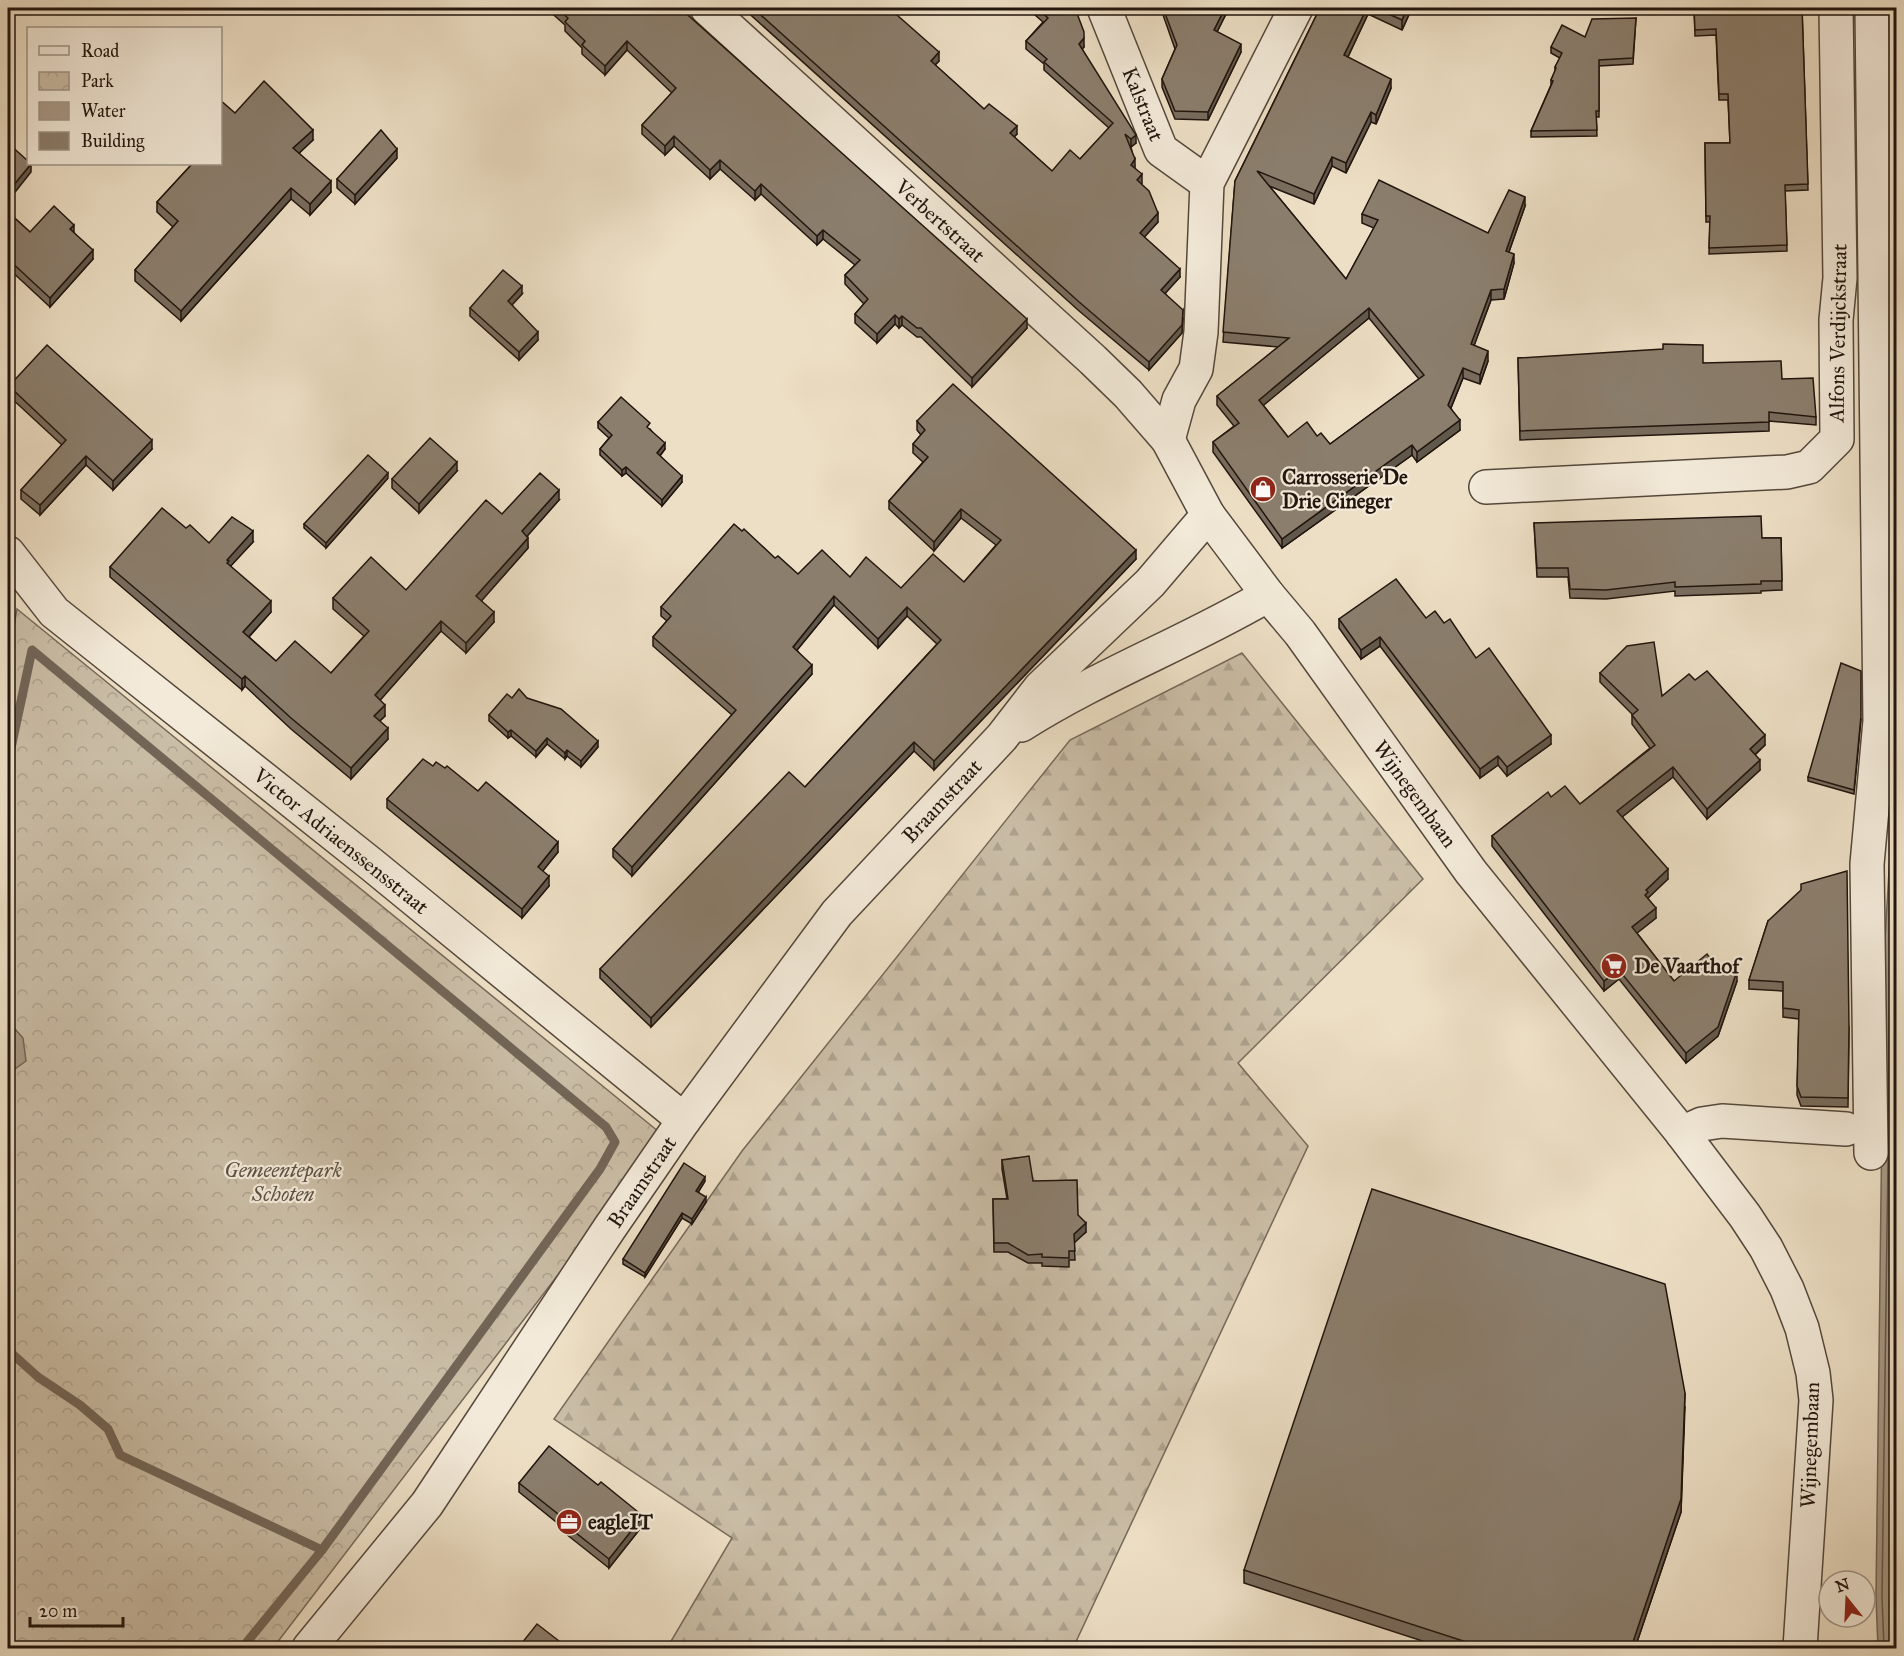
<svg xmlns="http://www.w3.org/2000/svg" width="1904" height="1656" font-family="'IM FELL Great Primer',serif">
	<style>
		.forest { fill: url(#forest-firs); stroke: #76695a; stroke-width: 1.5 }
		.park { fill: url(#park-crowns); stroke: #76695a; stroke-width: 1.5 }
		.water { fill: #a89a87; stroke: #726557; stroke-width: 1.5 }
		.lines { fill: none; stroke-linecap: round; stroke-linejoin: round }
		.shore { stroke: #64584a; stroke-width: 1.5 }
		.stream { stroke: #726557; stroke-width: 9 }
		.minor-casing { stroke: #54483c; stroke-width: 36 }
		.minor { stroke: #f3ead9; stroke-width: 33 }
		.wall { fill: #786c5e; stroke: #21150e; stroke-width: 1.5; fill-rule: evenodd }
		.shaded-wall { fill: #61584c; stroke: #21150e; stroke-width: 1.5 }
		.building { fill: #8b7e6d; stroke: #21150e; stroke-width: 1.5; fill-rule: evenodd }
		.labels { text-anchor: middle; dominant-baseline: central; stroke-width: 4.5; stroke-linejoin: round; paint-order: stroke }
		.street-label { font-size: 21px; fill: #21150e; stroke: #f3ead9 }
		.poi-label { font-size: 21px; font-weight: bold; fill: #21150e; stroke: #f3ead9; text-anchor: start }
		.park-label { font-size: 21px; font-style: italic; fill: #5c5043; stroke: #f3ead9 }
	</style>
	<defs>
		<pattern id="forest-firs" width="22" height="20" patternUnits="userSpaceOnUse" patternTransform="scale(1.5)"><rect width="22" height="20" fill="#cabda6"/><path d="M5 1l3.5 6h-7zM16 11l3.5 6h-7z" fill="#ada28e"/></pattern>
		<pattern id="park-crowns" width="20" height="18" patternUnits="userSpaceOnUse" patternTransform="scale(1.5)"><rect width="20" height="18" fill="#cabda6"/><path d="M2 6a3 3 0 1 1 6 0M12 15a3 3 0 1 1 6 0" fill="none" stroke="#ada28e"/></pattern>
	</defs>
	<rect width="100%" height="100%" fill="#eddfc5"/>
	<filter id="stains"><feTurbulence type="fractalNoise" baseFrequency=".00333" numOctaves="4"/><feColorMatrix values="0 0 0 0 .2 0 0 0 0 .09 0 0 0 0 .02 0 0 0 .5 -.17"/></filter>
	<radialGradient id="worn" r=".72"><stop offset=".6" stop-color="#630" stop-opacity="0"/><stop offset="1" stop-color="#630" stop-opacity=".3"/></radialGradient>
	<path class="forest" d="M1242 653 1423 879 1238 1063 1308 1146 1073 1648H667L732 1538 554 1419 742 1151 1070 740Z"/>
	<path class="park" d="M17 609 664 1136 273 1648H8V659Z"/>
	<g class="water">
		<path d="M1891 8H1896V1648H1878L1876 1597 1884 957 1894 785Z"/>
		<path d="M8 1021 23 1038 26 1061 8 1074Z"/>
	</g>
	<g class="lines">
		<g class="shore">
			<path d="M1888 1112 1890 957 1896 844"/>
			<path d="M1884 1648 1882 1596 1888 1158"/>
			<path d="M1891 1648 1890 1596 1896 1070"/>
		</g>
		<g class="stream">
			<path d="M8 762 32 650 606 1127 615 1142 600 1169 322 1550 242 1648"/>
			<path d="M8 1350 38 1377 80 1405 108 1429 120 1455 322 1550"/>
		</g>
		<defs>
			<g id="minor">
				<path d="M707 8 1093 360 1128 394 1168 440 1208 515 1268 595 1300 633 1471 872 1682 1133 1745 1216 1766 1248 1787 1289 1802 1328 1813 1373 1816 1400 1800 1648"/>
				<path d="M1104 8 1161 150 1207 183"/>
				<path d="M1168 440 1179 400 1196 369 1201 332 1207 183 1296 8"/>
				<path d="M1486 487 1787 472 1809 467 1837 439 1836 320 1840 278 1836 8"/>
				<path d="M8 553 54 612 371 864 684 1120"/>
				<path d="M1021 725C1100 675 1188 642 1268 595"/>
				<path d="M1682 1133 1702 1124 1722 1121 1846 1129"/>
				<path d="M1871 1153 1867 864 1880 721 1872 8"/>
				<path d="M309 1648 427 1504 609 1229 684 1120 837 913 1002 737 1040 688 1150 583 1208 515"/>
			</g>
		</defs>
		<use href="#minor" class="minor-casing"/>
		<use href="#minor" class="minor"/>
	</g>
	<g class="wall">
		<path d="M546 8H680L1027 328 972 387 921 337H917L902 325 899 328 895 324 877 343 855 323V314L864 304 845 284V275L855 265 823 239 817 245 761 194 755 200 720 169 710 179 674 146 665 155 642 134V125L672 93 627 50 605 75 582 54V48L565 31V25Z"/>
		<path d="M743 8H889L939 61 935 65 984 109 1017 134 1014 137 1052 171 1080 159 1109 128 1044 70V64L1026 49V41L1043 22 1027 8H1075L1084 47 1082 49 1136 143 1131 147 1135 168 1142 183 1141 184 1158 222 1144 237 1180 277 1165 293 1183 318 1182 333 1149 370 1078 310Z"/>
		<path d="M1153 8H1229L1217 32 1241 52 1208 120 1175 119 1162 87V79L1175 49 1162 12Z"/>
		<path d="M1320 8H1412L1402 30 1368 14 1348 57 1391 88 1376 124 1371 122 1346 173 1332 166 1314 204 1269 186 1346 279 1374 228 1362 223V214L1488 233 1525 206 1509 252 1514 263 1504 299 1491 300 1474 345 1488 361 1480 384 1463 378 1451 408 1460 430 1417 462 1412 455 1282 548 1213 452V442L1234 426 1217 405V396L1279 347 1223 342 1235 181ZM1369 318 1419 379 1330 444 1317 436 1288 437 1263 405Z"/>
		<path d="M1694 8H1802L1808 190 1785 191 1787 251 1709 254 1710 222H1706L1705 143H1730L1728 100H1719L1716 35 1695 36Z"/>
		<path d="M1636 18 1633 64 1599 66V117H1596L1597 136 1531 137V131L1551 85V80L1555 72V67L1560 58 1551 53V47L1585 37Z"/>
		<path d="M235 113 313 140 299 153 331 192 310 215 291 199 181 321 135 281V270L173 227 157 212V202L192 164Z"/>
		<path d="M397 158 355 204 337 188V179Z"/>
		<path d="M8 212 30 232 74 233 93 259 50 307 8 268Z"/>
		<path d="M522 294 512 305 538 340 519 360 470 316V308Z"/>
		<path d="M1518 358 1703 363 1782 379 1816 417V425L1769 421V431L1520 440Z"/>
		<path d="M9 386 152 449 113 490 86 465 40 515 21 499V490L62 445 9 396Z"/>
		<path d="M917 421 1136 559 934 770 914 751 651 1027 600 978V969L805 787 937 644 907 616 878 648 834 605 797 650 812 674 632 876 613 857V849L732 715 653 646V637L667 621 661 616V607L775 558 798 574 850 577 901 588 964 582 996 545 961 518 934 551 889 509V501L923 462 913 453V444L921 435 917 430Z"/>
		<path d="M598 422 650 429 665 449 660 456 682 482 662 506 626 473 622 476 600 455V449L609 438 598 428Z"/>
		<path d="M457 471 419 513 392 488V479Z"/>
		<path d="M388 478 326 548 304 528V524Z"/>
		<path d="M559 500 527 536 528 548 481 601 494 622 466 653 441 631 380 700 385 716 380 721 388 739 351 779 291 729 245 686 242 690 110 577V567L186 528 209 543 253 542 230 566 271 612 249 637 276 661 331 673 364 636 333 609V598L406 590 502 514Z"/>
		<path d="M1534 523 1762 538H1781L1782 590 1761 591V593L1675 596V591L1606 599 1570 598 1568 577H1537Z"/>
		<path d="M1426 618 1444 623 1551 744 1507 776 1498 765 1480 778 1380 646 1361 659 1339 628V619Z"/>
		<path d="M1600 673 1662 696 1695 680 1765 745 1755 755 1760 770 1707 819 1673 777 1622 817 1668 879 1648 898 1656 918 1637 933 1674 981 1720 971 1737 981 1718 1036 1686 1063 1619 979 1604 991 1492 846V836L1551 797 1580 804 1650 748 1632 724V714L1600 682Z"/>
		<path d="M512 698H527L598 747 581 767 567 756 565 759 547 744 536 757 511 736 508 738 489 721V715Z"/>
		<path d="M1861 720 1854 794 1808 781V777Z"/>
		<path d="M433 766 478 791 558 852 542 871 549 886 522 918 387 808V799Z"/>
		<path d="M1768 921 1849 1027 1848 1107 1801 1106 1797 1095 1799 1019 1783 1017V991L1749 989V980Z"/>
		<path d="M1002 1160 1033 1181 1078 1215 1086 1232 1074 1242 1075 1260H1069V1267L1042 1266V1263H1028L1008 1252H994L993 1199H1007L1002 1169Z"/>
		<path d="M705 1181 698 1192 706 1202 692 1224 682 1218 645 1277 623 1264V1259Z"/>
		<path d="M1685 1407 1681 1512 1635 1648H1444L1244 1583V1570Z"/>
		<path d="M519 1483 598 1485 643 1525 609 1568 566 1534V1530L519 1492Z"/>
	</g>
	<g class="shaded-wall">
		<path d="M1225 8H1229L1214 38V30Z"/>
		<path d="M1367 8H1368V14L1344 65V55Z"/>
		<path d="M1407 8H1412L1402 30V20Z"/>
		<path d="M1084 38V47L1079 53V44Z"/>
		<path d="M627 41V50L605 75V66Z"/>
		<path d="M1241 44V52L1208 120V112Z"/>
		<path d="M939 52V61L931 69V61Z"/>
		<path d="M1391 79V88L1376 124V115Z"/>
		<path d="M13 103V112L8 117V108Z"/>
		<path d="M1371 112V122L1346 173V163Z"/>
		<path d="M1017 126V134L1010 141V133Z"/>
		<path d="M313 130V140L293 159V148Z"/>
		<path d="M1136 135V143L1131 147V139Z"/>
		<path d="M674 136V146L665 155V146Z"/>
		<path d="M397 149V158L355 204V195Z"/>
		<path d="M1332 157V166L1314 204V194Z"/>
		<path d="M1135 159V167L1131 173V165Z"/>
		<path d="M720 160V169L710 179V170Z"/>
		<path d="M31 164V172L8 201V192Z"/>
		<path d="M1142 174V183L1137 188V180Z"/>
		<path d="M331 181V192L310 215V204Z"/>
		<path d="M761 184V194L755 200V191Z"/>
		<path d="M291 188V199L181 321V311Z"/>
		<path d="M1525 197V206L1506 260V251Z"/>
		<path d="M1158 213V222L1140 242V233Z"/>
		<path d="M74 225V234L70 229Z"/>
		<path d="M823 230V239L817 245V236Z"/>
		<path d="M93 250V259L50 307V298Z"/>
		<path d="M1514 254V263L1504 299V289Z"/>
		<path d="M1180 269V277L1161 298V290Z"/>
		<path d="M522 286V294L508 309V301Z"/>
		<path d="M1491 290V300L1471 354V344Z"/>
		<path d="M1369 308V318L1259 409V400Z"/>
		<path d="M1183 310 1182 333 1149 370V362Z"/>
		<path d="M895 315V324L877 343V334Z"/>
		<path d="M902 316V325L899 328V319Z"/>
		<path d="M1027 319V328L972 387V378Z"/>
		<path d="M538 332V340L519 360V352Z"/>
		<path d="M1488 351V361L1480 384V375Z"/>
		<path d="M1463 368V378L1448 415V405Z"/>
		<path d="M1460 420V430L1417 462V452Z"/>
		<path d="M152 440V449L113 490V481Z"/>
		<path d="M665 443V449L657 459V453Z"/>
		<path d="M1412 445V455L1282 548V539Z"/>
		<path d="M86 456V465L40 515V505Z"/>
		<path d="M457 462V471L419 513V504Z"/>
		<path d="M626 467V473L622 476V470Z"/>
		<path d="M388 473V478L326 548V543Z"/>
		<path d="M682 476V482L662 506V500Z"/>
		<path d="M559 490V500L522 542V531Z"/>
		<path d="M961 509V518L934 551V542Z"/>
		<path d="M253 531V542L229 568 227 574V560Z"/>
		<path d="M528 538V548L476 607V596Z"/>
		<path d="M1136 550V559L934 770V761Z"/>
		<path d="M834 596V605L793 655V647Z"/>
		<path d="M271 601V612L243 643V632Z"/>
		<path d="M907 607V616L878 648V639Z"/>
		<path d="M494 612V622L466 653V643Z"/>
		<path d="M441 621V631L375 706V695Z"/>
		<path d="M1380 637V646L1361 659V650Z"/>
		<path d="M812 665V674L632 876V867Z"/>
		<path d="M245 676V686L242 690V679Z"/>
		<path d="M385 705V716L374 726V716Z"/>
		<path d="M388 728V739L351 779V768Z"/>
		<path d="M511 730V736L508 738V732Z"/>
		<path d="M1551 735V744L1507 776V767Z"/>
		<path d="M1765 735V745L1750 759V749Z"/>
		<path d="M547 738V744L536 757V751Z"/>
		<path d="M598 741V747L581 767V761Z"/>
		<path d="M914 742V751L651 1027V1018Z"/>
		<path d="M567 750V756L565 759V753Z"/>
		<path d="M1498 756V765L1480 778V769Z"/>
		<path d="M1760 760V770L1707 819V809Z"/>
		<path d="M1673 767V777L1617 821V811Z"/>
		<path d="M558 842V852L538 877V867Z"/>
		<path d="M1668 869V879L1648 898V902L1645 895 1646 890Z"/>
		<path d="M549 876V886L522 918V909Z"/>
		<path d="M1656 908V918L1632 937V927Z"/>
		<path d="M1619 970V979L1604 991V981Z"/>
		<path d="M1737 971V981L1718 1036 1686 1063V1053Z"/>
		<path d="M705 1177V1181L696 1196V1191Z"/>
		<path d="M706 1197V1202L692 1224V1219Z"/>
		<path d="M682 1213V1218L645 1277V1273Z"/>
		<path d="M1086 1223V1232L1074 1243V1234Z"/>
		<path d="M1685 1393 1681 1512 1635 1648H1631Z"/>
		<path d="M643 1516V1525L609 1568V1559Z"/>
	</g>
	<g class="building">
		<path d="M556 8H680L1027 319 972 378 921 328H917L902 316 899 319 895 315 877 334 855 314 868 299 845 275 860 260 823 230 817 236 761 184 755 191 720 160 710 170 674 136 665 146 642 125 676 88 627 41 605 66 582 45 585 41 565 22 568 18Z"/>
		<path d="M753 8H889L939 52 931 61 984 109 989 104 1017 126 1010 133 1052 171 1070 150 1080 159 1113 123 1044 62 1047 59 1026 41 1048 18 1037 8H1075L1084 32V38L1079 44 1136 135 1131 139 1125 134 1135 159 1131 165 1142 174 1137 180 1149 191 1158 213 1140 233 1180 269 1161 290 1183 310 1182 325 1149 362 1078 301Z"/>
		<path d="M1163 8H1225L1214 30 1241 44 1208 112 1175 111 1162 79 1177 45Z"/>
		<path d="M1320 8H1367L1344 55 1391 79 1376 115 1371 112 1346 163 1332 157 1314 194 1257 171 1346 279 1378 220 1362 214 1379 180 1488 233 1509 190 1525 197 1506 251 1514 254 1504 289 1491 290 1471 344 1488 351 1480 375 1463 368 1448 405 1460 420 1417 452 1412 445 1282 539 1213 442 1239 423 1217 396 1289 338 1223 332 1235 181ZM1369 308 1424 375 1330 444 1321 433 1317 436 1307 422 1288 437 1259 400Z"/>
		<path d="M1375 8H1407L1402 20Z"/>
		<path d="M1694 8H1802L1808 184 1785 185 1787 245 1709 248 1710 216H1706L1705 143H1730L1728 94H1719L1716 29 1695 30Z"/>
		<path d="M1636 18 1633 58 1599 60V111H1596L1597 130 1531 131 1553 81 1551 80 1556 68 1555 67 1562 53 1551 47 1562 25 1585 37 1592 19Z"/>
		<path d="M264 81 313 130 293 148 331 181 310 204 291 188 181 311 135 270 178 221 157 202 192 164H220V100L235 113Z"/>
		<path d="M8 98 13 103 8 108Z"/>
		<path d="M381 130 397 149 355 195 337 179Z"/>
		<path d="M8 143 28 161V164H31L8 192Z"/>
		<path d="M54 206 74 225 70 229 93 250 50 298 8 259V212L30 232Z"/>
		<path d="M503 270 522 286 508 301 538 332 519 352 470 308Z"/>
		<path d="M1663 344 1703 345V363L1781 361 1782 379 1813 378 1816 417 1769 412V422L1520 431 1518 358 1663 349Z"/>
		<path d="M47 345 152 440 113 481 86 456 40 505 21 490 66 440 9 386Z"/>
		<path d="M953 384 1136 550 934 761 914 742 651 1018 600 969 789 772 805 787 941 640 907 607 878 639 834 596 793 647 812 665 632 867 613 849 736 710 653 637 671 616 661 607 734 524 742 531 744 529 775 558 778 556 798 574 822 550 850 577 866 557 901 588 933 554 964 582 1001 540 961 509 934 542 889 501 928 457 913 444 925 430 917 421Z"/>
		<path d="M621 397 650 423 647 427 665 443 657 453 682 476 662 500 626 467 622 470 600 449 612 435 598 422Z"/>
		<path d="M430 438 457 462 419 504 392 479Z"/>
		<path d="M368 455 388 473 326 543 304 524Z"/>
		<path d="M540 473 559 490 522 531 528 538 476 596 494 612 466 643 441 621 375 695 385 705 374 716 388 728 351 768 291 718 245 676 242 679 110 567 162 508 186 528 190 525 209 543 232 517 253 531 227 560 229 561 227 563 271 601 243 632 276 661 295 641 331 673 369 631 333 598 371 557 406 590 486 500 502 514Z"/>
		<path d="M1761 516 1762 538H1781L1782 581H1761V584L1675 587V582L1606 590 1570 589 1568 568H1537L1534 523Z"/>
		<path d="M1396 579 1426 618 1435 611 1444 623 1450 619 1476 658 1489 648 1551 735 1507 767 1498 756 1480 769 1380 637 1361 650 1339 619Z"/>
		<path d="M1654 642 1662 696 1689 674 1695 680 1707 671 1765 735 1750 749 1760 760 1707 809 1673 767 1617 811 1668 869 1646 890 1648 892 1645 895 1656 908 1632 927 1674 981 1707 954 1720 971H1737L1718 1027 1686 1053 1619 970 1604 981 1492 836 1548 792 1551 797 1565 786 1580 804 1655 745 1632 715 1638 710 1600 673 1627 646Z"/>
		<path d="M1841 663 1861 671V716L1854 790 1808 777Z"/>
		<path d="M519 689 527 698 561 709 598 741 581 761 567 750 565 753 547 738 536 751 511 730 508 732 489 715 507 694 512 698Z"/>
		<path d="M423 759 433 766 436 762 445 768 447 766 478 791 486 782 558 842 538 867 549 876 522 909 387 799Z"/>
		<path d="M1847 871 1849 1027 1848 1098 1801 1097 1797 1086 1799 1010 1783 1008V982L1749 980 1768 921 1801 890V884Z"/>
		<path d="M1029 1156 1033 1181 1077 1180 1078 1215 1086 1223 1074 1234 1075 1251H1069V1258L1042 1257V1254L1028 1255 1008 1243H994L993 1199H1008L1002 1160Z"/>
		<path d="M684 1163 705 1177 696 1191 706 1197 692 1219 682 1213 645 1273 623 1259Z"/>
		<path d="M1372 1189 1665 1284 1685 1393 1681 1499 1631 1648H1485L1244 1570Z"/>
		<path d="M549 1446 598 1485 601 1482 643 1516 609 1559 566 1525 568 1522 519 1483Z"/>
		<path d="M537 1624 568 1648H518Z"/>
	</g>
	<defs>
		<symbol id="shop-disc" viewBox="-11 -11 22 22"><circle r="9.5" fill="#8f2418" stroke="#f3ead9"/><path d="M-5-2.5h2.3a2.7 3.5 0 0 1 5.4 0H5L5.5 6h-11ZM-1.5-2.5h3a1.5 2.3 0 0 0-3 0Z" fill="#fff"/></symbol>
		<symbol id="supermarket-disc" viewBox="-11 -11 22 22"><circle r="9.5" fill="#8f2418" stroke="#f3ead9"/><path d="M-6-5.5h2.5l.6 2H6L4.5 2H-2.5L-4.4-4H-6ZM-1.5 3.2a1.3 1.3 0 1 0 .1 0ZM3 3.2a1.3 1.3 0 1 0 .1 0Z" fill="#fff"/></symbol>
		<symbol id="office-disc" viewBox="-11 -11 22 22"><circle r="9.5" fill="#8f2418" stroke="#f3ead9"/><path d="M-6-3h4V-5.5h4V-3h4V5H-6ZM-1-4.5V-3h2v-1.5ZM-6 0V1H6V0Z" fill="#fff"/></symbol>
	</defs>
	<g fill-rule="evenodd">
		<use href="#shop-disc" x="1248" y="474" width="30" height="30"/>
		<use href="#supermarket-disc" x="1599" y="951" width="30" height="30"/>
		<use href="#office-disc" x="554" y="1507" width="30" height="30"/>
	</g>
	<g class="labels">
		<g class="street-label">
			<text transform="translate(1143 104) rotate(68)">Kalstraat</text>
			<text transform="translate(940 221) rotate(42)">Verbertstraat</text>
			<text transform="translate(1838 333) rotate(-89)">Alfons Verdijckstraat</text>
			<text transform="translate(1415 794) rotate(54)">Wijnegembaan</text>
			<text transform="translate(942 801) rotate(-47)">Braamstraat</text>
			<text transform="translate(341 841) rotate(39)">Victor Adriaenssensstraat</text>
			<text transform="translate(642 1182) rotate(-56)">Braamstraat</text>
			<text transform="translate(1810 1445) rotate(-88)">Wijnegembaan</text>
		</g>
		<g class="poi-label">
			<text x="1282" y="477">Carrosserie De<tspan x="1282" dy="24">Drie Cineger</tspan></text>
			<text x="1634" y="966">De Vaarthof</text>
			<text x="588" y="1522">eagleIT</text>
		</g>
		<g class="park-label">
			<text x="283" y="1170">Gemeentepark<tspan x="283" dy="24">Schoten</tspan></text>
		</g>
	</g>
	<rect width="1904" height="1656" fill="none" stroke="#eddfc5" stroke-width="30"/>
	<rect x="9" y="9" width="1886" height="1638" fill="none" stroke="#21150e" stroke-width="3"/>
	<rect x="15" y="15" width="1874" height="1626" fill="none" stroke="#21150e" stroke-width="1.5"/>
	<rect x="27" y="27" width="195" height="138" fill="#f3ead9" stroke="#9f9588" stroke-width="1.5"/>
	<rect x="39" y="46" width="30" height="9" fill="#f3ead9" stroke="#9f9588" stroke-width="1.5"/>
	<text x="81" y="57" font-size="18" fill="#21150e">Road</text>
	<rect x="39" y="72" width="30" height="18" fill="url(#park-crowns)" stroke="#9f9588" stroke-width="1.5"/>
	<text x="81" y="87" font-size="18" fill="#21150e">Park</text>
	<rect x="39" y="102" width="30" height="18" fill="#a89a87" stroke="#9f9588" stroke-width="1.5"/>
	<text x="81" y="117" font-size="18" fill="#21150e">Water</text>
	<rect x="39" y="132" width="30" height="18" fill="#8b7e6d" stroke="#9f9588" stroke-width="1.5"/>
	<text x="81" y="147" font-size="18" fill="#21150e">Building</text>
	<g transform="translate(1847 1599) rotate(342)"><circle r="28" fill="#f3ead9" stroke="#9f9588" stroke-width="1.5"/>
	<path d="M0-4.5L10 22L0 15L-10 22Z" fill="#8f2418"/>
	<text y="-9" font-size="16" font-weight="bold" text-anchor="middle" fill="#21150e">N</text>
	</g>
	<path d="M30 1617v9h93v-9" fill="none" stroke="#21150e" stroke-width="3"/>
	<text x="39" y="1617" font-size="18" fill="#21150e" stroke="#f3ead9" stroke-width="4.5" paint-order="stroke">20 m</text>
	<rect width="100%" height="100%" filter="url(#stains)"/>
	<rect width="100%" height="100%" fill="url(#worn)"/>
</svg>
